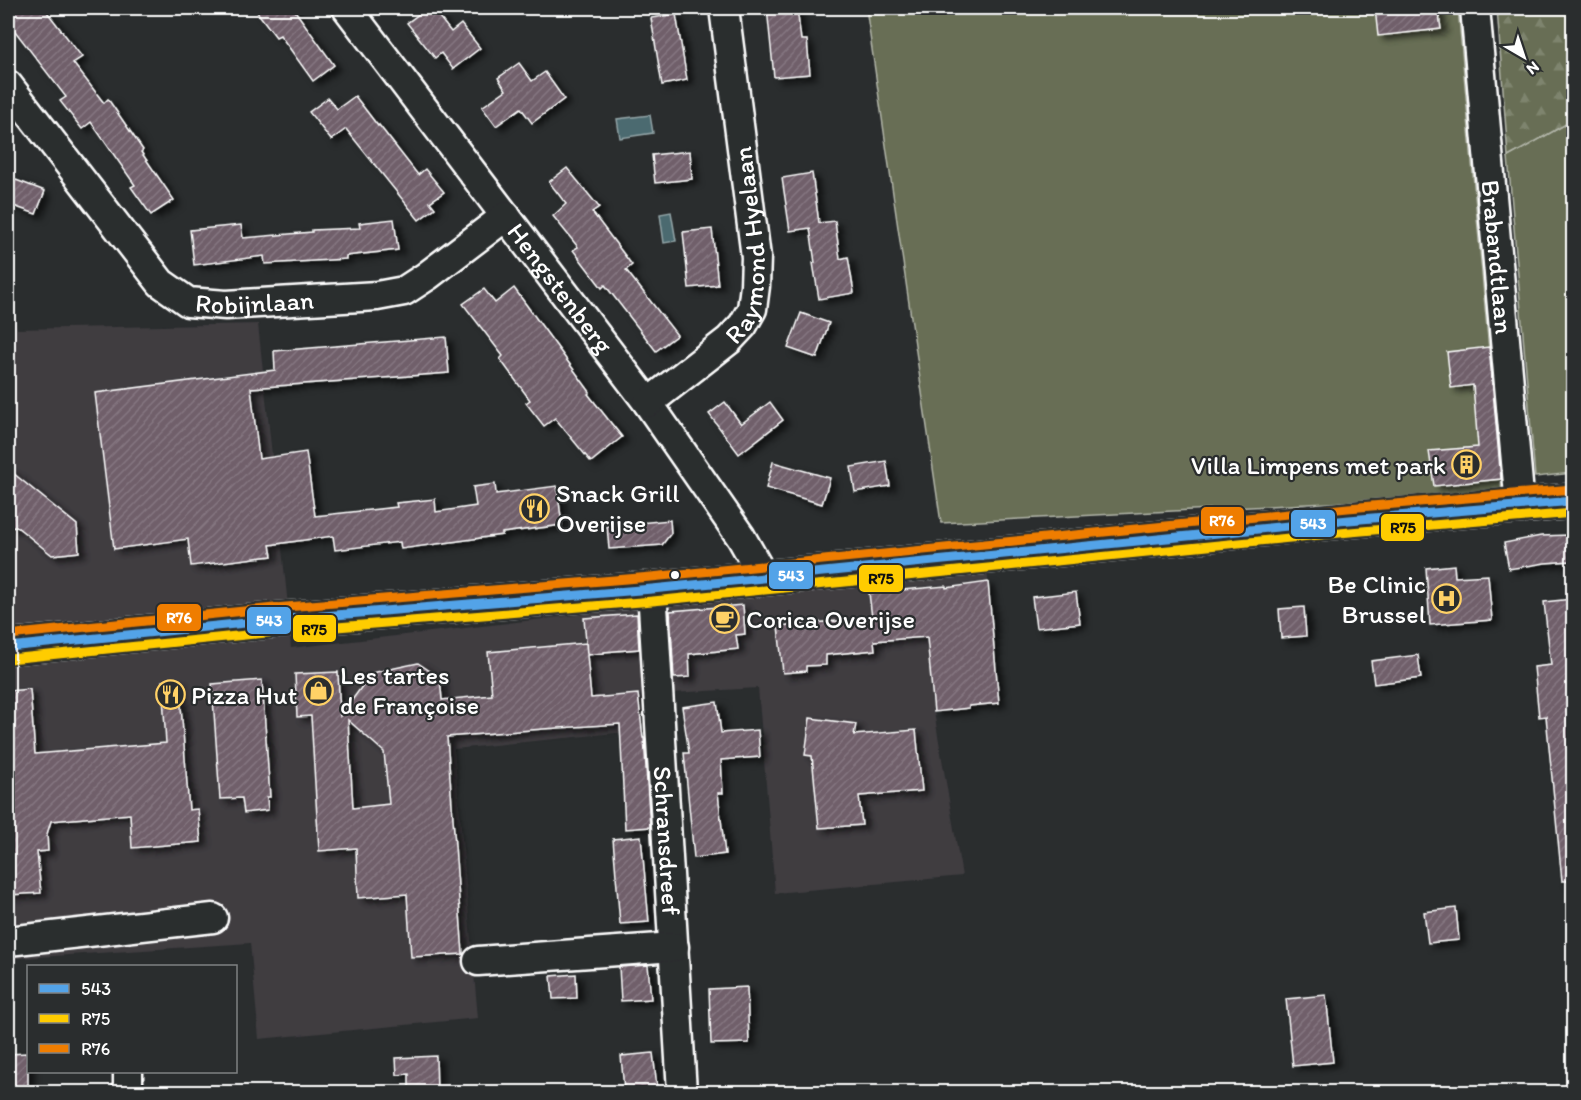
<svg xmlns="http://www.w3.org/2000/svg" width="1581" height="1100" font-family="Itim,sans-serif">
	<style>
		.built { fill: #3f3c40 }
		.green { fill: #676e54; stroke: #b3b6aa; stroke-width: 1.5 }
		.forest { fill: url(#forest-firs); stroke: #b3b6aa; stroke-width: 1.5 }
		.water { fill: #4c6a6f; stroke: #94a6a9; stroke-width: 1.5 }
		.building { fill: url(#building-hatch); stroke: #fff; stroke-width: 1.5; fill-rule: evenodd; filter: url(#shadow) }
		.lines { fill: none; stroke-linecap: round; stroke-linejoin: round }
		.minor-casing { stroke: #fff; stroke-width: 33 }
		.major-casing { stroke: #fff; stroke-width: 38 }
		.minor { stroke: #2a2d2e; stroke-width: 28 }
		.major { stroke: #716d4b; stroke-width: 33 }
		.bus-1-casing { stroke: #2a2d2e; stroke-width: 14 }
		.bus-2-casing { stroke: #2a2d2e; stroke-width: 14 }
		.bus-3-casing { stroke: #2a2d2e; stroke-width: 14 }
		.bus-1 { stroke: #53a3e8; stroke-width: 9 }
		.bus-2 { stroke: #fc0; stroke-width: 9 }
		.bus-3 { stroke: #ef7d00; stroke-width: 9 }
		.bus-dot { fill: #fff; stroke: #2a2d2e; stroke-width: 2 }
		.labels { text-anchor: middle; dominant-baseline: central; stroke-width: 4.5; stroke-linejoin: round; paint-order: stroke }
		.street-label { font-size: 26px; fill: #fff; stroke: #2a2d2e }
		.poi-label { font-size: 26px; fill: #fff; stroke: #2a2d2e; text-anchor: start }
		.line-badge { stroke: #2a2d2e; stroke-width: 2 }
		.badge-label { font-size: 16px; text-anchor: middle; font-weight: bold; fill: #fff }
		.pale-badge-label { font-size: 16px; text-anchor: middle; font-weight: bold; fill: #111 }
	</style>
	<defs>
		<pattern id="forest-firs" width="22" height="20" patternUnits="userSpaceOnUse" patternTransform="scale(1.5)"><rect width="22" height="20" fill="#676e54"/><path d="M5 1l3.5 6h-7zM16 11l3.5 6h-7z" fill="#7e846e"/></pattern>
		<pattern id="building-hatch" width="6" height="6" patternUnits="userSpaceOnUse" patternTransform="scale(1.5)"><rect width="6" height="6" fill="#6f5f6b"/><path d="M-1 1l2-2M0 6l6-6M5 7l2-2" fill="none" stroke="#857781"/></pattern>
		<filter id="shadow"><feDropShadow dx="6" dy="4" stdDeviation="3" flood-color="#0009"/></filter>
	</defs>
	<rect width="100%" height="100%" fill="#2a2d2e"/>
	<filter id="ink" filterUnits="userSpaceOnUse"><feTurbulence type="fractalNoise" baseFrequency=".0167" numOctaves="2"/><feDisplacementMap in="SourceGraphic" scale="12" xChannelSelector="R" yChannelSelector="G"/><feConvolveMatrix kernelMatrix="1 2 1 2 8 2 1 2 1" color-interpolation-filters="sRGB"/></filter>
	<g filter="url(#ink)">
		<path class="built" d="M8 268 17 329 258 324 287 596 291 648 987 568 999 705 934 712 962 876 775 893 758 688 655 694 657 729 454 749 478 1018 259 1039 250 943 8 959Z"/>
		<g class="green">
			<path d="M866 8H1458L1502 494 941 523Z"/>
			<path d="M1573 120V473L1535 477 1508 157Z"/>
		</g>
		<path class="forest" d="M1497 8H1573V120L1508 157Z"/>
		<g class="water">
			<path d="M650 115 653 133 620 138 617 119Z"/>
			<path d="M671 212 676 241 664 243 660 214Z"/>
		</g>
		<g class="building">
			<path d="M8 8H44L82 57 73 63 104 103 108 99 143 150 141 152 174 200 151 215 131 187 135 185 91 122 82 129 60 101 66 97 8 22Z"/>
			<path d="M254 8H293L334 65 313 81 280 35 276 37Z"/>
			<path d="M427 8H432L451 32 461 24 480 48 453 69 441 53 435 58 407 23Z"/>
			<path d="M767 8H797L801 40H807L810 74 774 77Z"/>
			<path d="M1375 8H1438L1441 29 1378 36Z"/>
			<path d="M676 14 687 80 662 85 651 18Z"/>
			<path d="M519 63 532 81 545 72 564 99 532 123 521 108 496 126 482 107 506 90 498 78Z"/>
			<path d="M355 96 378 126 379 125 418 175 425 169 444 192 430 202 435 208 419 220 346 129 331 140 309 112 328 98 337 109Z"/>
			<path d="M690 151 692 179 655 183 652 155Z"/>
			<path d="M567 168 599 207 592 212 632 265 626 270 677 335 656 351 605 285 602 288 573 250 578 247 553 216 566 204 549 182Z"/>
			<path d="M812 173 819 223 835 221 840 259 848 257 854 293 819 299 813 263H815L810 228 790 231 782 178Z"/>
			<path d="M8 177 45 191 36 214 8 204Z"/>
			<path d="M394 219 398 250 346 256V259L265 264 264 256 194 265 190 230 241 225 243 238 312 232V230L360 228 359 223Z"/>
			<path d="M712 229 718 285 689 288 683 232Z"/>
			<path d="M514 288 590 392 588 394 622 437 591 462 555 418 544 426 526 403 530 400 500 359 503 356 463 304 484 289 495 303Z"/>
			<path d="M801 313 829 323 817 358 788 348Z"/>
			<path d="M446 337 449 373 251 388 259 459 306 452 315 516 397 507 396 503 435 499 436 512 476 506 473 487 495 484 496 494 557 486 562 525 502 533V535L401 549 400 542 335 550 333 536 270 545 272 556 191 566 188 539 114 549 95 393 275 370 274 351Z"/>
			<path d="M1489 347 1501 479 1434 486 1429 451 1478 447 1473 385 1451 388 1447 352Z"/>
			<path d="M725 402 741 424 770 402 783 420 739 454 709 414Z"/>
			<path d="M886 461 890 486 855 492 851 467Z"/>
			<path d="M773 462 830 478 822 504 766 488Z"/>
			<path d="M8 469 77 525 79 552 52 555 17 527 8 528Z"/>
			<path d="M670 520 671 533 662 545 609 549 607 526Z"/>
			<path d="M1569 535 1571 561 1545 563 1509 569 1504 543 1541 536Z"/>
			<path d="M1454 565 1455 577 1488 575 1492 620 1430 625 1426 568Z"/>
			<path d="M988 582 999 703 969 706V708L934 712 927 637 874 641 875 650 826 655V665L806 666V671L783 673 778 626 872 618 869 593 946 586V588Z"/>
			<path d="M1076 592 1080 623 1036 628 1032 597Z"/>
			<path d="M1572 599 1574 881H1562L1546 716 1539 717 1534 667 1551 665 1544 602Z"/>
			<path d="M743 605 745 634 736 635 738 649 689 654 690 677 674 678 670 611Z"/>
			<path d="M1304 607 1306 636 1281 638 1279 609Z"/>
			<path d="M637 614 639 649 604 652V653L587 655 591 698 638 694 643 738H644L650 827 625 829 620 724 543 729 447 737 463 954 411 957 407 894 358 898 356 848 319 851 311 716 297 717 295 674 338 672 340 716 372 673 418 663 440 678 442 700 492 695 488 652 586 643 587 654 584 618ZM348 720 384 752 389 804 353 808Z"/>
			<path d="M1418 655 1421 678 1374 684 1371 661Z"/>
			<path d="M179 680 189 810 198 809 201 842 132 848 130 814 51 821 47 834 48 851 37 852 41 893 8 895V691L30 689 35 754 166 743 162 681Z"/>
			<path d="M262 680 270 797H267L268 810 244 813 242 798 220 799 212 684Z"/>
			<path d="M717 702 721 733 758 730 760 757 721 760 723 793H718L725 854 694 858 684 753H689L682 707Z"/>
			<path d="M810 718 856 724 854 735 916 730 922 791 859 796 862 825 819 828 812 756 805 755Z"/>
			<path d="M641 836 649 922 620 924 613 839Z"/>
			<path d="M1456 908 1459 940 1428 943 1424 912Z"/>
			<path d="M648 965 651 999 621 1001 619 967Z"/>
			<path d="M576 974 577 998 553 999 551 976Z"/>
			<path d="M747 987 749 1043 711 1044 709 989Z"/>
			<path d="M1326 995 1333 1062 1293 1066 1286 999Z"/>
			<path d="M28 1053V1089H8V1054Z"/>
			<path d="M653 1053 657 1087 624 1090 621 1056Z"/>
			<path d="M436 1056 437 1092H409V1074L397 1075 396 1058Z"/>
		</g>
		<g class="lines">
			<defs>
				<g id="minor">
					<path id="s1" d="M347 8 648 403 741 537 764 578"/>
					<path id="s2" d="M1475 8 1520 506"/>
					<path id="s3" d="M8 85 161 283 188 302 226 305 377 296 404 291 427 276 506 216"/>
					<path id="s4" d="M648 403 729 340 743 325 752 309 755 286 756 257 724 8"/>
					<path id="s5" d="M652 589 682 1092"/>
					<path d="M8 941 213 918"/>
					<path d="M478 961 674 947"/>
					<path d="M128 1092V1072"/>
				</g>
				<path id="major" d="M8 647 275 620 652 589 1349 520 1574 501"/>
			</defs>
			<use href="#minor" class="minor-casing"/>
			<use href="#major" class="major-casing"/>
			<use href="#minor" class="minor"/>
			<use href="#major" class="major"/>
			<defs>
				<path id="bus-1" d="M8 647 275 620 652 589 1349 520 1574 501"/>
				<path id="bus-2" d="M9 659 276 632 653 601 1350 532 1574 513"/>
				<path id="bus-3" d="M8 635 274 608 651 577 1348 508 1573 489"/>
			</defs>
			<use href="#bus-1" class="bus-1-casing"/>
			<use href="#bus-2" class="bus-2-casing"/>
			<use href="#bus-3" class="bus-3-casing"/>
			<use href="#bus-1" class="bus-1"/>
			<use href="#bus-2" class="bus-2"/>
			<use href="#bus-3" class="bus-3"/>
		</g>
	</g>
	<defs>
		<symbol id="building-ring" viewBox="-11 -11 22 22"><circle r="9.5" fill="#2a2d2e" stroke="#ffd166" stroke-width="1.5"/><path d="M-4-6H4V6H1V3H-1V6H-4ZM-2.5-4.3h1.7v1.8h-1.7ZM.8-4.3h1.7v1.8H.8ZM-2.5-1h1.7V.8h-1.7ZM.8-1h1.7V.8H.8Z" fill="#ffd166"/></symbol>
		<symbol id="restaurant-ring" viewBox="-11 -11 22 22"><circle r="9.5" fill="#2a2d2e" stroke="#ffd166" stroke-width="1.5"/><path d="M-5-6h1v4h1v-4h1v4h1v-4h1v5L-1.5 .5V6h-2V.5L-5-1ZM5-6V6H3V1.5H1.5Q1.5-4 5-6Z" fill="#ffd166"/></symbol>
		<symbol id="hospital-ring" viewBox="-11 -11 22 22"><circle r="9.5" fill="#2a2d2e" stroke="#ffd166" stroke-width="1.5"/><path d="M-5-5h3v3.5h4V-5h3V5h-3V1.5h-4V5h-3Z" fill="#ffd166"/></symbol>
		<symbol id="cafe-ring" viewBox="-11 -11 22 22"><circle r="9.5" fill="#2a2d2e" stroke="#ffd166" stroke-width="1.5"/><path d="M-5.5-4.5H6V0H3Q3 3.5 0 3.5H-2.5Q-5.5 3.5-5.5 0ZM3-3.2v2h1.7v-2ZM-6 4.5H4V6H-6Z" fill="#ffd166"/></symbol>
		<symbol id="shop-ring" viewBox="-11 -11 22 22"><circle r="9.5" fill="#2a2d2e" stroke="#ffd166" stroke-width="1.5"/><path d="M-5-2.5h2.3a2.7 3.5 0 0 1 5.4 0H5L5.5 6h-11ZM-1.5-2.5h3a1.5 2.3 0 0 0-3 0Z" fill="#ffd166"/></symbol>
	</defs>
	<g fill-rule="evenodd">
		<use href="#building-ring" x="1450" y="448" width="33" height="33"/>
		<use href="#restaurant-ring" x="518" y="492" width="33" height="33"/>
		<use href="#hospital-ring" x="1430" y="582" width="33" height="33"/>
		<use href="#cafe-ring" x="708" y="602" width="33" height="33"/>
		<use href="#shop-ring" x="302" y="674" width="33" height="33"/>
		<use href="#restaurant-ring" x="154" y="678" width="33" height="33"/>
	</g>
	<circle class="bus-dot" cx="675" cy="575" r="5"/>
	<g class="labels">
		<g class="street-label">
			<text stroke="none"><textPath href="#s4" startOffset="204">Raymond Hyelaan</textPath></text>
			<text stroke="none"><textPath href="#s2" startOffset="250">Brabandtlaan</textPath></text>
			<text stroke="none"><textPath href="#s1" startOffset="352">Hengstenberg</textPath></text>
			<text stroke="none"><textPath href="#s3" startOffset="350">Robijnlaan</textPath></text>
			<text stroke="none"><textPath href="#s5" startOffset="252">Schransdreef</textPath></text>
		</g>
		<g class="poi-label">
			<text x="1446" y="465" text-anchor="end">Villa Limpens met park</text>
			<text x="556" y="493">Snack Grill<tspan x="556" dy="30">Overijse</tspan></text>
			<text x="1426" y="584" text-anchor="end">Be Clinic<tspan x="1426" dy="30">Brussel</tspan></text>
			<text x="746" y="619">Corica Overijse</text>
			<text x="340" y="675">Les tartes<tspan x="340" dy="30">de Françoise</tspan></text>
			<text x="191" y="695">Pizza Hut</text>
		</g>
	</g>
	<g class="line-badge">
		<rect x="1200" y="506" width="45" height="29" rx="6" fill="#ef7d00"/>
		<rect x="1290" y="509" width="46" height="29" rx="6" fill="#53a3e8"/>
		<rect x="1380" y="513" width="45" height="29" rx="6" fill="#fc0"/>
		<rect x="768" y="561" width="46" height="29" rx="6" fill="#53a3e8"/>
		<rect x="858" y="564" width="46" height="29" rx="6" fill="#fc0"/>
		<rect x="156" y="603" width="46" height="29" rx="6" fill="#ef7d00"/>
		<rect x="246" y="606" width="46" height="29" rx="6" fill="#53a3e8"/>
		<rect x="292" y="614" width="45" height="29" rx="6" fill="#fc0"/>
	</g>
	<g class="badge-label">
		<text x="1222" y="526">R76</text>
		<text x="1313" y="529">543</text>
		<text x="791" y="581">543</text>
		<text x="179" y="623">R76</text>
		<text x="269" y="626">543</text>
	</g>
	<g class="pale-badge-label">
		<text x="1403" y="533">R75</text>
		<text x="881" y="584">R75</text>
		<text x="314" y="635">R75</text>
	</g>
	<rect width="1581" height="1100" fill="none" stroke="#2a2d2e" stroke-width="30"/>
	<rect x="15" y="15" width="1551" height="1070" fill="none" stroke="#fff" stroke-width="2" filter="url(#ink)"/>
	<rect x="27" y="965" width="210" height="108" fill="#2a2d2e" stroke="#7f8182" stroke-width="1.5"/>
	<rect x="39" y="984" width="30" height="9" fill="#53a3e8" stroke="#7f8182" stroke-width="1.5"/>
	<text x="81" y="995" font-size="18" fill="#ffffff">543</text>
	<rect x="39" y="1014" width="30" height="9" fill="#ffcc00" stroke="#7f8182" stroke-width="1.5"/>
	<text x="81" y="1025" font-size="18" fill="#ffffff">R75</text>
	<rect x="39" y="1044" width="30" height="9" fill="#ef7d00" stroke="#7f8182" stroke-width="1.5"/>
	<text x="81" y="1055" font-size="18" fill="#ffffff">R76</text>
	<g transform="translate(1524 57) rotate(141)" stroke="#2a2d2e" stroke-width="4.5" paint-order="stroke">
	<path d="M0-4.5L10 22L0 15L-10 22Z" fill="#ffffff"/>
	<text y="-9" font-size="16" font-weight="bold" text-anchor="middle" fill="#ffffff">N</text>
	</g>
</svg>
